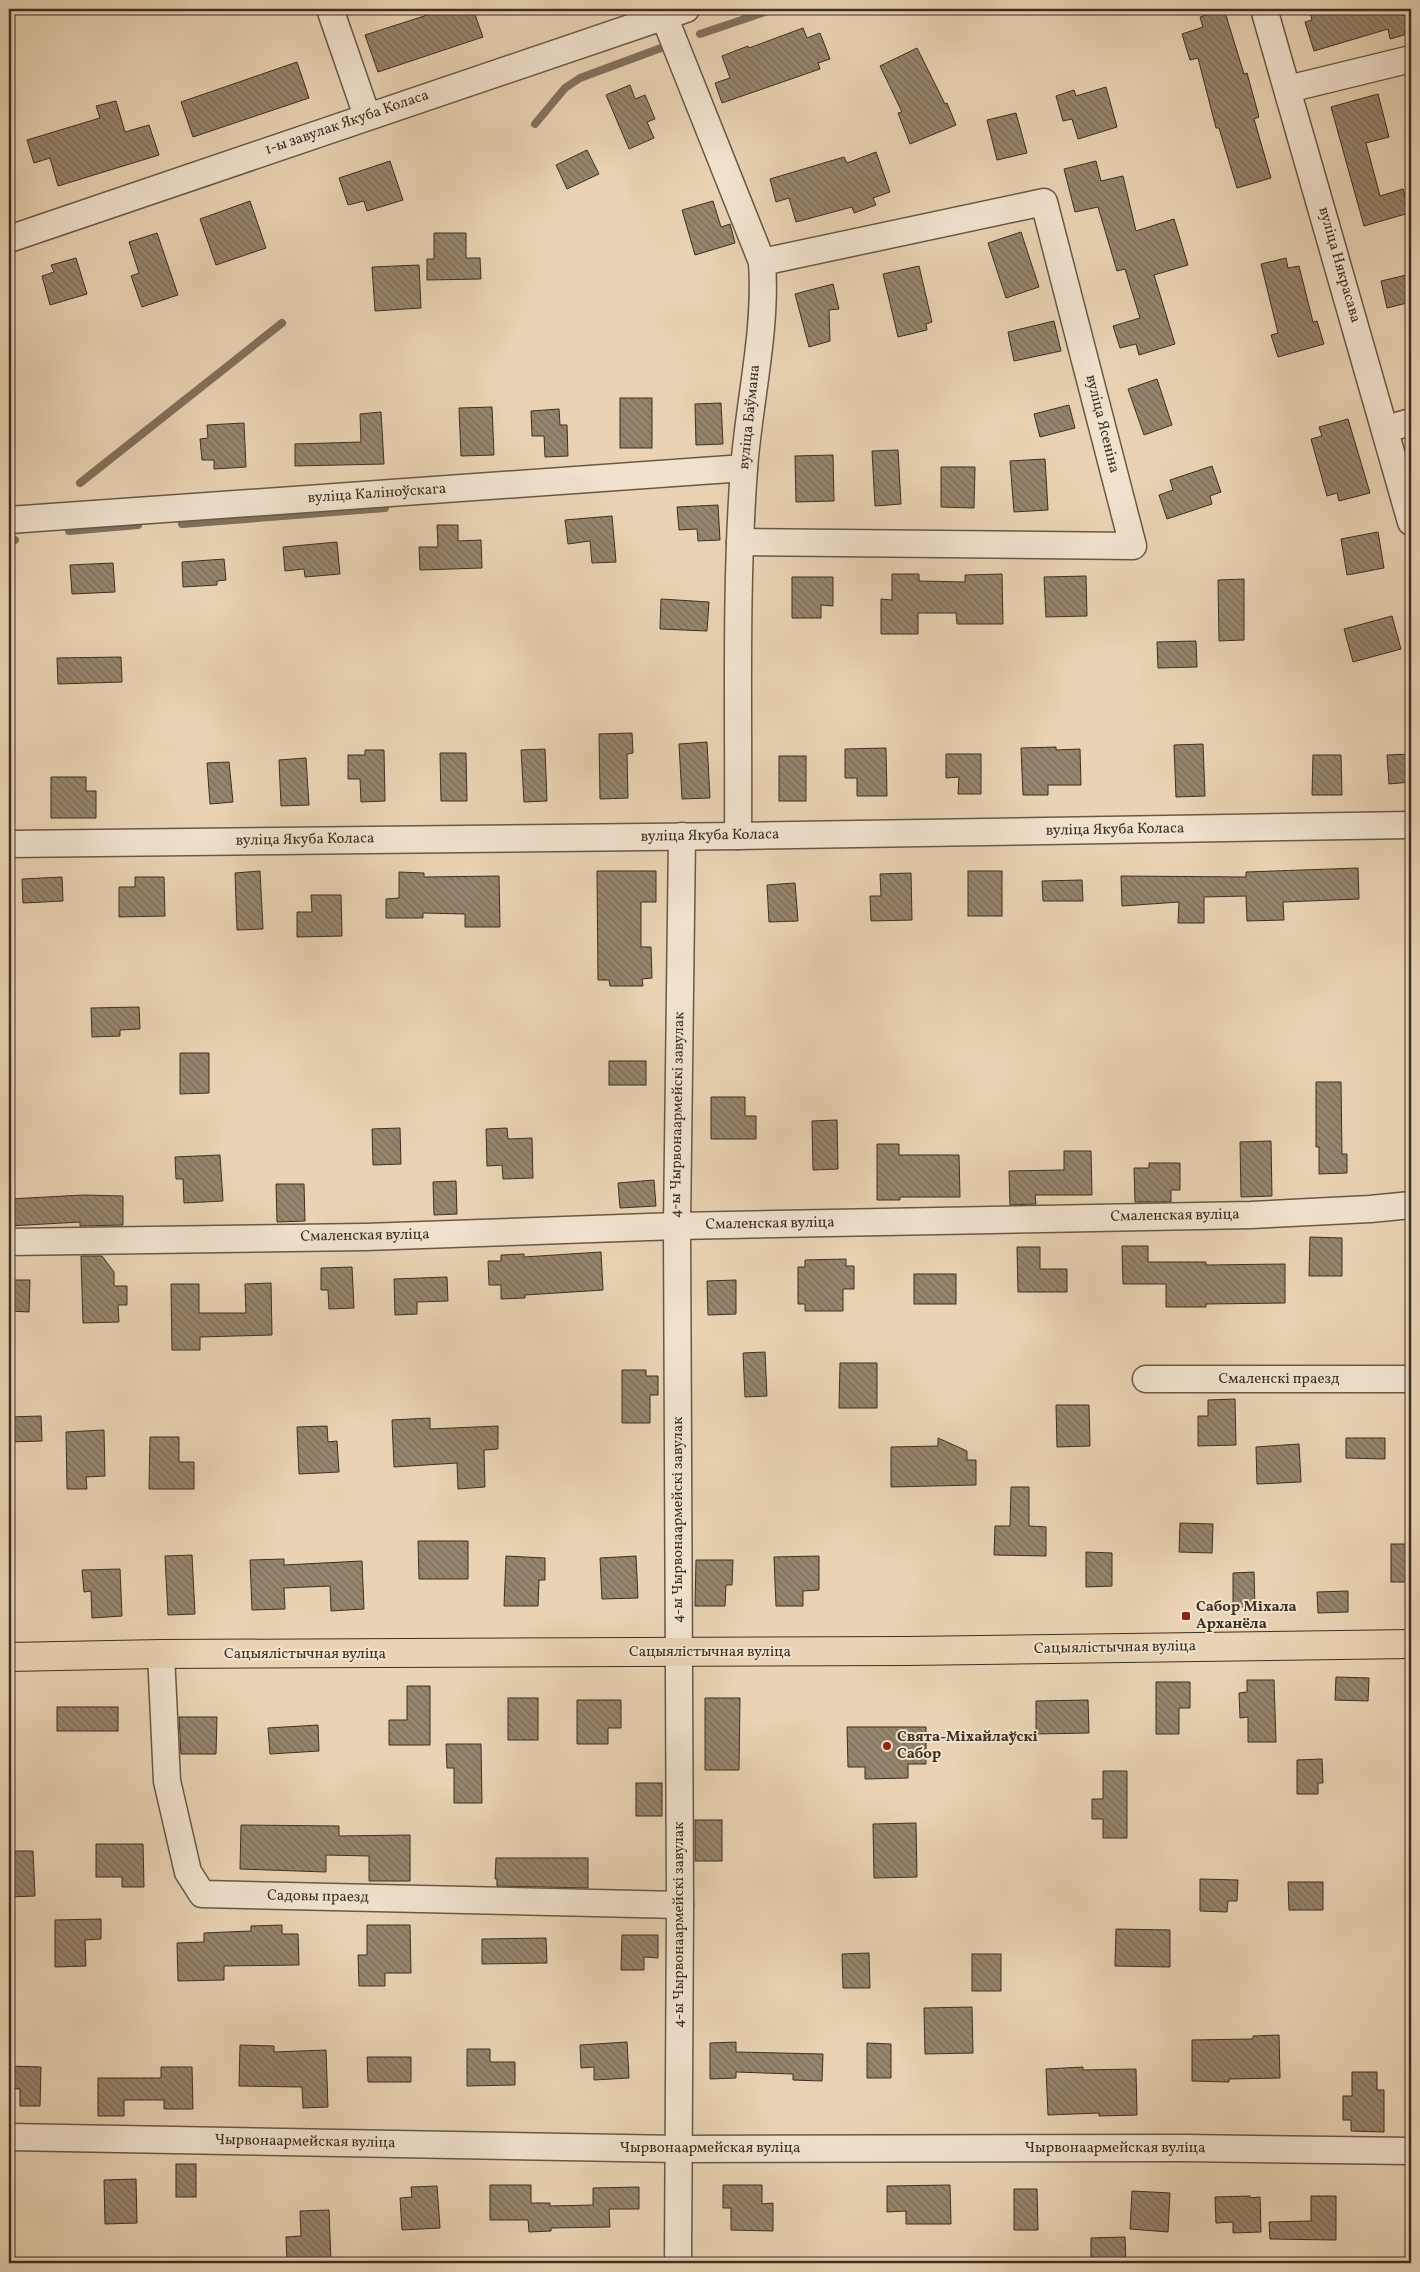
<svg xmlns="http://www.w3.org/2000/svg" width="1420" height="2272" font-family="Vollkorn,serif">
	<style>
		.lines { fill: none; stroke-linecap: round; stroke-linejoin: round }
		.stream { stroke: #81715b; stroke-width: 8 }
		.building { fill: url(#building-back-hatch); stroke: #3d3020 }
		.minor-casing { stroke: #685945; stroke-width: 29 }
		.major-casing { stroke: #3d3020; stroke-width: 30 }
		.minor { stroke: #f1e2ce; stroke-width: 26 }
		.major { stroke: #e9d3b4; stroke-width: 28 }
		.poi-dot { fill: #8f2418; stroke: #f1e2ce; stroke-width: 2 }
		.labels { text-anchor: middle; dominant-baseline: central; stroke-width: 4; stroke-linejoin: round; paint-order: stroke }
		.street-label { font-size: 15px; fill: #3d3020; stroke: #f1e2ce }
		.poi-label { font-size: 15px; font-weight: bold; fill: #3d3020; stroke: #f1e2ce; text-anchor: start }
	</style>
	<defs>
		<pattern id="building-back-hatch" width="6" height="6" patternUnits="userSpaceOnUse" patternTransform="scale(1.25)"><rect width="6" height="6" fill="#96856d"/><path d="M-1 5l2 2M0 0l6 6M5-1l2 2" fill="none" stroke="#7c6d59"/></pattern>
	</defs>
	<rect width="100%" height="100%" fill="#e9d3b4"/>
	<filter id="stains"><feTurbulence type="fractalNoise" baseFrequency=".004" numOctaves="4"/><feColorMatrix values="0 0 0 0 .2 0 0 0 0 .09 0 0 0 0 .02 0 0 0 .5 -.17"/></filter>
	<radialGradient id="worn" r=".72"><stop offset=".6" stop-color="#630" stop-opacity="0"/><stop offset="1" stop-color="#630" stop-opacity=".3"/></radialGradient>
	<g class="lines">
		<g class="stream">
			<path d="M700 34 774 9"/>
			<path d="M535 124 565 88 580 78 661 48"/>
			<path d="M80 483 282 323"/>
			<path d="M182 524 385 508"/>
			<path d="M69 531 138 525"/>
			<path d="M9 542 15 540"/>
		</g>
	</g>
	<g class="building">
		<path d="M446 9H473L483 37 378 72 365 35Z"/>
		<path d="M1224 9 1244 74 1247 73 1259 117 1254 119 1271 178 1237 188 1219 128H1216L1198 58 1190 60 1182 34 1203 27 1200 17Z"/>
		<path d="M1309 9H1411V33L1390 39 1388 29 1314 51 1305 22 1312 20Z"/>
		<path d="M803 28 807 38 820 33 830 59 818 63 820 69 722 103 715 83 730 78 722 56 748 46 749 48Z"/>
		<path d="M917 48 945 104 947 103 956 125 910 144 898 113 902 112 880 66Z"/>
		<path d="M297 62 309 98 193 137 181 102Z"/>
		<path d="M630 85 635 99 645 95 655 119 647 122 654 138 629 149 606 95Z"/>
		<path d="M1106 87 1117 127 1078 139 1072 119 1063 121 1056 96 1074 90 1076 96Z"/>
		<path d="M1378 94 1389 137 1366 143 1380 196 1403 189 1409 213 1364 226 1331 107Z"/>
		<path d="M116 101 125 132 149 125 159 155 58 186 50 158 34 163 27 140 100 118 96 106Z"/>
		<path d="M1016 113 1027 153 997 160 987 120Z"/>
		<path d="M587 150 599 174 567 189 556 165Z"/>
		<path d="M876 152 890 192 873 198 876 205 854 213 852 207 796 222 789 198 776 202 770 179 844 157 847 163Z"/>
		<path d="M390 161 403 200 367 211 364 201 348 205 339 178Z"/>
		<path d="M1096 161 1101 181 1123 176 1136 231 1174 219 1188 265 1154 275 1175 344 1139 355 1136 344 1120 348 1113 326 1140 318 1125 269 1117 271 1098 207 1075 212 1064 169Z"/>
		<path d="M250 201 266 248 216 265 200 219Z"/>
		<path d="M713 201 721 227 730 224 735 243 695 255 682 210Z"/>
		<path d="M1021 232 1039 287 1006 298 988 243Z"/>
		<path d="M157 233 178 295 142 307 131 276 139 273 129 242Z"/>
		<path d="M434 233H466V258H480L481 279 427 280V259H434Z"/>
		<path d="M76 258 87 294 50 305 42 276 54 272 51 265Z"/>
		<path d="M1286 258 1288 268 1299 266 1313 322 1317 321 1324 344 1278 357 1271 335 1278 333 1261 264Z"/>
		<path d="M419 265 421 308 375 311 372 267Z"/>
		<path d="M919 266 932 322 926 324 927 330 898 337 883 274Z"/>
		<path d="M1411 274V302L1387 308 1381 281Z"/>
		<path d="M833 284 839 309 829 310 830 341 809 347 795 294Z"/>
		<path d="M1054 321 1061 351 1014 361 1008 332Z"/>
		<path d="M1157 379 1172 425 1144 435 1128 389Z"/>
		<rect x="620" y="398" width="32" height="50"/>
		<path d="M721 403 723 444 696 445 695 404Z"/>
		<path d="M1069 405 1075 428 1040 437 1034 414Z"/>
		<path d="M492 407 494 455 461 456 459 408Z"/>
		<path d="M559 409 560 425H567L568 456 545 457 544 436H532L531 411Z"/>
		<path d="M381 412 384 464 295 466V444L361 442 360 414Z"/>
		<path d="M1348 419 1370 493 1339 501 1337 493 1327 496 1311 439 1322 436 1319 427Z"/>
		<path d="M244 423 246 467 214 469V460H202L200 439 208 438 207 425Z"/>
		<path d="M898 450 901 504 875 506 872 451Z"/>
		<path d="M833 455 834 501 796 502 795 456Z"/>
		<path d="M1045 459 1048 510 1014 512 1010 461Z"/>
		<path d="M1212 466 1221 492 1210 496 1212 504 1167 519 1159 495 1173 490 1170 480Z"/>
		<path d="M941 467H975L974 508 941 507Z"/>
		<path d="M718 505 720 540 698 541 697 529 679 530 677 507Z"/>
		<path d="M612 516 616 562 592 563 590 541 568 544 565 520Z"/>
		<path d="M437 525H458V541L481 540 482 568 420 570 419 547H438Z"/>
		<path d="M1378 532 1384 568 1347 575 1341 539Z"/>
		<path d="M337 542 340 574 305 577 304 569 285 571 283 547Z"/>
		<path d="M224 559 226 580 217 581V585L183 587 182 562Z"/>
		<path d="M113 563 115 592 72 594 70 565Z"/>
		<path d="M892 574H919V581L965 582V575L1002 574 1003 624H957L956 613H918V634H881V599L892 600Z"/>
		<path d="M1086 576 1087 616 1046 617 1044 577Z"/>
		<path d="M792 577H833V606L821 605V618H792Z"/>
		<path d="M1244 579V640L1219 641 1218 580Z"/>
		<path d="M661 599 709 602 707 631 660 629Z"/>
		<path d="M1392 616 1401 649 1353 662 1344 629Z"/>
		<path d="M1196 641 1197 667 1158 668 1157 642Z"/>
		<path d="M121 657 122 682 58 684 57 658Z"/>
		<path d="M632 733 633 753 627 754 628 798 600 799 599 734Z"/>
		<path d="M707 742 710 798 682 799 679 744Z"/>
		<path d="M1203 744 1205 796 1176 797 1174 745Z"/>
		<path d="M1056 747V750L1080 749 1081 785H1048V795H1023L1021 748Z"/>
		<path d="M886 748 887 796H857V778H845V749Z"/>
		<path d="M545 749 547 801 524 802 521 750Z"/>
		<path d="M365 750H384L385 801 361 802 360 779H348V755H365Z"/>
		<path d="M440 753H466L467 801H441Z"/>
		<path d="M946 754H981V794H958L959 777 946 778Z"/>
		<path d="M1411 754V782L1389 784 1387 755Z"/>
		<path d="M1313 755H1341L1342 795H1312Z"/>
		<rect x="779" y="756" width="27" height="45"/>
		<path d="M306 758 309 805 281 806 279 760Z"/>
		<path d="M229 762 233 802 210 804 207 763Z"/>
		<path d="M51 777H86V791H96V818H51Z"/>
		<path d="M1358 868 1359 899 1283 902 1284 920 1247 921 1246 896 1204 897V923H1178L1179 902 1122 906 1121 876 1246 877V872Z"/>
		<path d="M260 871 263 929 237 930 235 873Z"/>
		<path d="M597 871H656V902H641V947H651L652 978 642 979 643 986H610L609 980H598Z"/>
		<rect x="968" y="871" width="34" height="45"/>
		<path d="M399 872 424 873V877L499 876 500 927H465V914L423 913V918H386V899L399 898Z"/>
		<path d="M911 873 912 920 871 921 870 896H881L880 874Z"/>
		<path d="M62 877 63 901 23 903 22 879Z"/>
		<path d="M135 877H164L165 916 119 917V887H135Z"/>
		<path d="M1082 880 1083 901H1043L1042 881Z"/>
		<path d="M795 883 798 921 769 922 767 885Z"/>
		<path d="M311 895H341L342 936 297 937V912H312Z"/>
		<path d="M139 1007 140 1029 120 1030V1036L92 1037 91 1008Z"/>
		<path d="M180 1053H209V1093L180 1094Z"/>
		<rect x="609" y="1061" width="37" height="24"/>
		<path d="M1316 1082H1341L1342 1154H1347V1173L1319 1174V1147H1316Z"/>
		<path d="M711 1097H745V1116H756V1139H711Z"/>
		<path d="M837 1120 838 1169 813 1170 812 1121Z"/>
		<path d="M400 1128 401 1164 373 1165 372 1129Z"/>
		<path d="M507 1128 508 1139 532 1138 533 1178 503 1179 502 1165 487 1166 486 1129Z"/>
		<path d="M1271 1141 1272 1196 1241 1197 1240 1142Z"/>
		<path d="M877 1144H899V1155H959L960 1197H900V1200H877Z"/>
		<path d="M1064 1151H1091L1092 1195H1035L1036 1204 1010 1205 1009 1171 1064 1170Z"/>
		<path d="M220 1155 223 1201 184 1203 183 1179H176L175 1157Z"/>
		<path d="M1149 1163H1180V1190H1171V1202H1135L1134 1168H1149Z"/>
		<path d="M654 1180 656 1206 620 1208 618 1183Z"/>
		<path d="M456 1181 457 1214 434 1215 433 1182Z"/>
		<path d="M276 1184H304L305 1221 277 1222Z"/>
		<path d="M84 1195 123 1196V1225L80 1226V1222L9 1226V1199Z"/>
		<path d="M1310 1237 1342 1238V1276H1309Z"/>
		<path d="M1122 1246H1148V1262H1206V1265L1285 1264V1303L1206 1304V1307H1166V1284H1123Z"/>
		<path d="M1017 1247H1040V1269H1067V1292H1018Z"/>
		<path d="M601 1252 603 1290 525 1295V1298L501 1299V1285H489L488 1261H501V1255L524 1254V1257Z"/>
		<path d="M81 1256H102L114 1272V1286H127V1305H118L119 1322 83 1323Z"/>
		<path d="M846 1259V1266H854V1289H843V1311H805V1304H798V1267H805V1260Z"/>
		<path d="M352 1267 354 1308 329 1309 328 1290H321V1268Z"/>
		<rect x="914" y="1274" width="42" height="30"/>
		<path d="M447 1277 448 1301 417 1302V1314L395 1315 394 1279Z"/>
		<path d="M9 1280H30L29 1312 9 1311Z"/>
		<path d="M736 1280V1314L708 1315 707 1281Z"/>
		<path d="M271 1283 272 1335 200 1337V1350H172L171 1284H199V1313H246L245 1284Z"/>
		<path d="M765 1352 767 1396 745 1397 743 1353Z"/>
		<path d="M840 1363H877V1408H839Z"/>
		<path d="M622 1370H646V1376H658V1395H650V1423H622Z"/>
		<path d="M1235 1399 1236 1445 1198 1446V1416H1208V1400Z"/>
		<path d="M1056 1405H1089L1090 1446 1057 1447Z"/>
		<path d="M41 1416 42 1441 9 1442V1417Z"/>
		<path d="M430 1418V1429L498 1426V1449L484 1450 485 1487 458 1489 457 1463 394 1467 392 1420Z"/>
		<path d="M327 1426 328 1442 337 1441 339 1472 299 1474 297 1427Z"/>
		<path d="M104 1430 105 1476 86 1477 87 1489H67L66 1432Z"/>
		<path d="M150 1437H179V1462H194V1489H149Z"/>
		<path d="M938 1438 967 1451V1460H976V1485L891 1487V1447L938 1446Z"/>
		<path d="M1346 1438H1385V1459L1346 1458Z"/>
		<path d="M1299 1444 1301 1482 1257 1484 1256 1447Z"/>
		<path d="M1011 1487H1029V1526L1046 1527V1556L994 1555 995 1526H1010Z"/>
		<path d="M1180 1523 1213 1524 1212 1553 1179 1552Z"/>
		<path d="M418 1541H468V1579H419Z"/>
		<rect x="1391" y="1544" width="20" height="38"/>
		<path d="M1086 1552 1112 1553V1586L1086 1587Z"/>
		<path d="M192 1555 195 1614 168 1615 165 1556Z"/>
		<path d="M506 1556 545 1558V1580H539L538 1606H504Z"/>
		<path d="M636 1556 638 1598 602 1599 600 1558Z"/>
		<path d="M819 1556V1590L803 1591V1606H776L774 1557Z"/>
		<path d="M284 1559V1565L362 1561 364 1609 331 1611 330 1586 284 1588 285 1609 252 1610 250 1560Z"/>
		<path d="M696 1560H733L732 1585H726L725 1606H695Z"/>
		<path d="M120 1569 122 1616 92 1618 91 1591 84 1592 82 1570Z"/>
		<path d="M1254 1572 1255 1607H1233V1573Z"/>
		<path d="M1348 1591V1612L1318 1613 1317 1592Z"/>
		<path d="M1336 1677 1369 1678 1368 1701 1335 1700Z"/>
		<path d="M1247 1680H1274L1276 1742H1248V1717L1240 1718 1239 1693 1247 1692Z"/>
		<path d="M1156 1682H1190V1708H1179V1734H1156Z"/>
		<path d="M407 1686H430V1745H389V1720H407Z"/>
		<rect x="508" y="1698" width="30" height="42"/>
		<path d="M705 1698H740L739 1770H705Z"/>
		<path d="M577 1700H621V1728H608V1744H577Z"/>
		<path d="M1088 1700 1089 1733 1036 1734V1701Z"/>
		<rect x="57" y="1707" width="61" height="24"/>
		<path d="M179 1717H217L216 1754H181Z"/>
		<path d="M318 1725 319 1751 270 1754 268 1728Z"/>
		<path d="M847 1727H926V1764H908V1778L865 1779V1767H848Z"/>
		<path d="M446 1744H481L482 1803H454V1768H447Z"/>
		<path d="M1322 1759 1323 1783H1318V1794H1297V1760Z"/>
		<path d="M1103 1771H1127V1838H1103V1819H1092V1799H1103Z"/>
		<rect x="636" y="1783" width="26" height="33"/>
		<rect x="695" y="1820" width="27" height="41"/>
		<path d="M916 1823 917 1877 874 1878 873 1824Z"/>
		<path d="M241 1825 339 1826V1836L410 1835V1881H369V1856L326 1855V1872L240 1869Z"/>
		<path d="M96 1844H143L144 1887H122V1877H96Z"/>
		<path d="M9 1851H33L35 1896 9 1897Z"/>
		<path d="M496 1858H588V1888L497 1886V1879H495Z"/>
		<path d="M1200 1879 1238 1880 1237 1901H1228L1227 1912 1200 1911Z"/>
		<path d="M1288 1882H1323V1910H1289Z"/>
		<path d="M101 1919V1939L85 1940 86 1966 55 1967V1920Z"/>
		<path d="M282 1925V1934H298L299 1965 224 1966V1980L178 1981 177 1943 204 1942V1933L251 1931V1926Z"/>
		<path d="M367 1925H410L411 1973H385V1986H359L358 1955H367Z"/>
		<path d="M1116 1929 1170 1930V1967L1115 1966Z"/>
		<path d="M622 1935H658V1958L644 1957V1970H621Z"/>
		<path d="M546 1938 547 1963 482 1964V1939Z"/>
		<path d="M869 1953 870 1988H843L842 1954Z"/>
		<rect x="972" y="1954" width="29" height="37"/>
		<path d="M972 2007 973 2053 925 2054 924 2008Z"/>
		<path d="M1279 2035 1280 2078 1229 2079V2082L1192 2081V2040L1253 2039V2036Z"/>
		<path d="M627 2042 629 2078 594 2080V2067L581 2068 580 2045Z"/>
		<path d="M736 2042V2052L823 2054 822 2081 793 2080V2074L736 2072V2078L710 2079V2043Z"/>
		<path d="M867 2043 891 2044V2078H867Z"/>
		<path d="M240 2045 274 2046V2052L326 2050 328 2107 303 2108 302 2087 239 2086Z"/>
		<path d="M467 2049H490V2062H515V2085L467 2086Z"/>
		<path d="M367 2057H411V2082H368Z"/>
		<path d="M9 2066 41 2067 40 2106H20V2089L9 2088Z"/>
		<path d="M161 2067H192L193 2109H164V2100H124V2116H98V2078H161Z"/>
		<path d="M1083 2067V2070L1136 2069 1137 2115 1099 2116V2113L1048 2115 1046 2069Z"/>
		<path d="M1352 2072H1377V2090H1384V2132L1351 2131V2120H1343V2096H1352Z"/>
		<rect x="176" y="2164" width="20" height="33"/>
		<path d="M136 2179 137 2223 105 2224 104 2180Z"/>
		<path d="M490 2185H531V2203H550V2206L593 2205V2188L639 2187V2209H609L610 2227 551 2228V2231L529 2232 528 2220H490Z"/>
		<path d="M723 2185H762V2204L773 2203V2231L731 2230V2208H723Z"/>
		<path d="M950 2185 951 2224H906V2211L887 2212V2186Z"/>
		<path d="M437 2186 440 2228 402 2230 400 2198 412 2197 411 2187Z"/>
		<path d="M1014 2189H1037L1038 2230H1014Z"/>
		<path d="M1132 2191 1170 2193 1168 2232 1130 2229Z"/>
		<path d="M1250 2196V2198L1260 2197 1261 2232 1233 2233V2222L1216 2223 1215 2197Z"/>
		<path d="M1311 2196H1336V2240L1270 2239 1269 2222 1311 2221Z"/>
		<path d="M329 2210 331 2263H287L286 2237 301 2236 300 2211Z"/>
		<path d="M1125 2237 1126 2263H1091V2238Z"/>
	</g>
	<g class="lines">
		<defs>
			<g id="minor">
				<path d="M330 9 367 116"/>
				<path d="M1264 9 1411 522"/>
				<path d="M664 16 762 262C767 331 749 401 744 469 735 591 739 714 738 836"/>
				<path d="M1288 89 1411 59"/>
				<path d="M9 239 686 9"/>
				<path d="M1386 429 1411 422"/>
				<path d="M9 520 744 468"/>
				<path d="M740 542 1133 546 1044 202 762 262"/>
				<path d="M9 844 738 836 1411 825"/>
				<path d="M9 1242 365 1237 677 1226 1251 1215 1370 1209 1411 1205"/>
				<path d="M1146 1379H1411"/>
				<path d="M161 1654 167 1781 188 1872 202 1894 680 1905"/>
				<path d="M9 2137 678 2149 1184 2148 1411 2151"/>
				<path d="M678 2263 680 1905 677 1226 682 836"/>
			</g>
			<path id="major" d="M9 1657 161 1654 907 1651 1411 1644"/>
		</defs>
		<use href="#minor" class="minor-casing"/>
		<use href="#major" class="major-casing"/>
		<use href="#minor" class="minor"/>
		<use href="#major" class="major"/>
	</g>
	<g class="poi-dot">
		<rect x="1181" y="1611" width="10" height="10" rx="2.5"/>
		<circle cx="887" cy="1746" r="5"/>
	</g>
	<g class="labels">
		<g class="street-label">
			<text transform="translate(347 123) rotate(-19)">1-ы завулак Якуба Коласа</text>
			<text transform="translate(1339 265) rotate(74)">вуліца Някрасава</text>
			<text transform="translate(750 417) rotate(-84)">вуліца Баўмана</text>
			<text transform="translate(1102 424) rotate(76)">вуліца Ясеніна</text>
			<text transform="translate(377 494) rotate(-4)">вуліца Каліноўскага</text>
			<text transform="translate(1115 830) rotate(-1)">вуліца Якуба Коласа</text>
			<text transform="translate(710 836) rotate(-1)">вуліца Якуба Коласа</text>
			<text transform="translate(305 840) rotate(-1)">вуліца Якуба Коласа</text>
			<text transform="translate(678 1115) rotate(-89)">4-ы Чырвонаармейскі завулак</text>
			<text transform="translate(1175 1216) rotate(-1)">Смаленская вуліца</text>
			<text transform="translate(770 1224) rotate(-1)">Смаленская вуліца</text>
			<text transform="translate(365 1236) rotate(-1)">Смаленская вуліца</text>
			<text x="1279" y="1379">Смаленскі праезд</text>
			<text transform="translate(678 1520) rotate(-90)">4-ы Чырвонаармейскі завулак</text>
			<text transform="translate(1115 1648) rotate(-1)">Сацыялістычная вуліца</text>
			<text x="710" y="1652">Сацыялістычная вуліца</text>
			<text x="305" y="1654">Сацыялістычная вуліца</text>
			<text transform="translate(318 1897) rotate(1)">Садовы праезд</text>
			<text transform="translate(679 1925) rotate(-90)">4-ы Чырвонаармейскі завулак</text>
			<text transform="translate(305 2142) rotate(1)">Чырвонаармейская вуліца</text>
			<text x="710" y="2148">Чырвонаармейская вуліца</text>
			<text x="1115" y="2148">Чырвонаармейская вуліца</text>
		</g>
		<g class="poi-label">
			<text x="1196" y="1607">Сабор Міхала<tspan x="1196" dy="17">Арханёла</tspan></text>
			<text x="897" y="1737">Свята-Міхайлаўскі<tspan x="897" dy="17">Сабор</tspan></text>
		</g>
	</g>
	<rect width="1420" height="2272" fill="none" stroke="#e9d3b4" stroke-width="30"/>
	<rect x="10" y="10" width="1400" height="2252" fill="none" stroke="#3d3020" stroke-width="2.5"/>
	<rect x="15" y="15" width="1390" height="2242" fill="none" stroke="#3d3020"/>
	<rect width="100%" height="100%" filter="url(#stains)"/>
	<rect width="100%" height="100%" fill="url(#worn)"/>
</svg>
